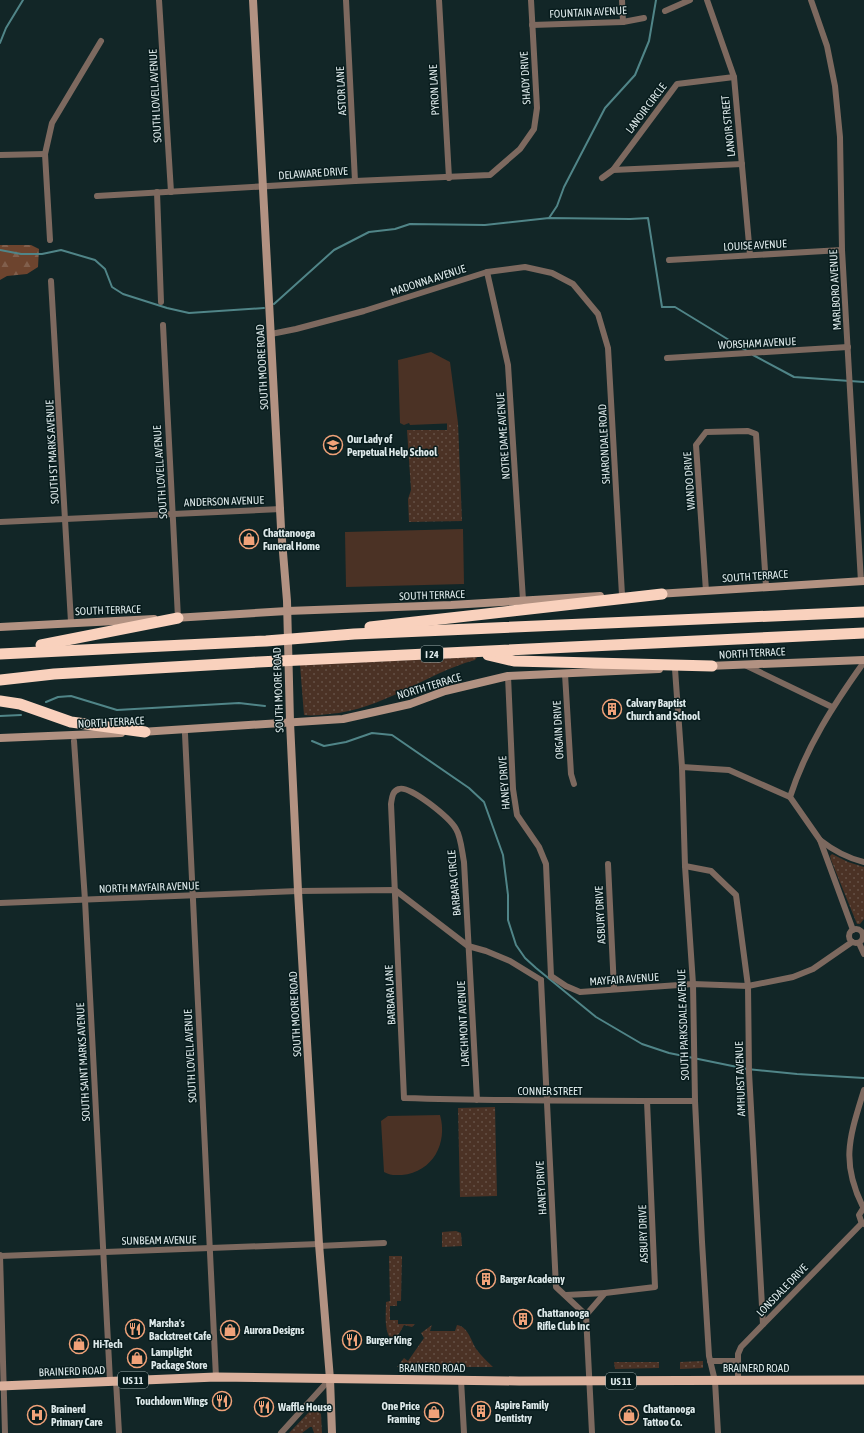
<svg xmlns="http://www.w3.org/2000/svg" width="864" height="1433" font-family="'Asap Condensed',sans-serif">
	<style>
		.green { fill: url(#green-dots) }
		.forest { fill: url(#forest-firs) }
		.pitch { fill: #4b3225 }
		.lines { fill: none; stroke-linecap: round; stroke-linejoin: round }
		.stream { stroke: #508588; stroke-width: 2 }
		.street { stroke: #7d695f; stroke-width: 6 }
		.secondary { stroke: #b29282; stroke-width: 8 }
		.primary { stroke: #dbb19d; stroke-width: 9 }
		.highway { stroke: #f9d1bd; stroke-width: 11 }
		.labels { text-anchor: middle; dominant-baseline: central; stroke-width: 3; stroke-linejoin: round; paint-order: stroke }
		.shield { fill: #081c1d; stroke: #9dacac; stroke-width: 1 }
		.shield-label { font-size: 10px; font-weight: bold; fill: #dde9ea }
		.street-label { font-size: 11px; fill: #dde9ea; stroke: #081c1d }
		.poi-label { font-size: 11px; font-weight: bold; fill: #dde9ea; stroke: #081c1d; text-anchor: start }
	</style>
	<defs>
		<pattern id="green-dots" width="8" height="8" patternUnits="userSpaceOnUse"><rect width="8" height="8" fill="#4b3225"/><path d="M2 2h.1M6 6h.1" fill="none" stroke="#645045" stroke-width="1.8" stroke-linecap="round"/></pattern>
		<pattern id="forest-firs" width="22" height="20" patternUnits="userSpaceOnUse"><rect width="22" height="20" fill="#6d442e"/><path d="M5 1l3.5 6h-7zM16 11l3.5 6h-7z" fill="#815f4c"/></pattern>
	</defs>
	<rect width="100%" height="100%" fill="#122627"/>
	<g class="green">
		<path d="M447 423H458L462 521 409 522 408 499 411 490 407 430H447Z"/>
		<path d="M477 657 475 660C424 674 383 710 329 714 320 715 312 716 304 715L300 665Z"/>
		<path d="M832 854 848 862 864 867V919L860 924H857L831 860 830 856Z"/>
		<path d="M495 1107 497 1196 460 1197 458 1108Z"/>
		<path d="M456 1231 461 1233 462 1246 442 1247V1232Z"/>
		<path d="M389 1256H402L401 1301H397V1306H390V1320H398V1324H415L412 1327 404 1325 396 1339 402 1342 395 1344C383 1334 386 1316 386 1302L390 1301Z"/>
		<path d="M432 1325 430 1331H455L457 1325C469 1327 471 1342 477 1350 481 1356 487 1361 493 1367H397L404 1358 408 1361 424 1338 421 1333Z"/>
		<path d="M703 1361V1368L680 1369V1362Z"/>
		<path d="M614 1362H659V1368L615 1369Z"/>
		<path d="M316 1409 321 1414 322 1433H314L312 1427H310L302 1433H289L311 1410Z"/>
	</g>
	<path class="forest" d="M0 245H31L39 249 38 267 27 274 7 276 0 280Z"/>
	<g class="pitch">
		<path d="M431 352 450 362 458 423 410 425 409 423 404 425 400 423 398 360Z"/>
		<path d="M463 529 464 584 346 587 345 532Z"/>
		<path d="M440 1115C448 1143 433 1172 402 1175 395 1175 391 1176 384 1172L381 1121 388 1116Z"/>
	</g>
	<g class="lines">
		<g class="stream">
			<path d="M0 43 6 28 23 0"/>
			<path d="M549 218 557 206 564 187 605 108 635 75 649 41 656 0"/>
			<path d="M0 250 21 254H42L61 250 95 260 105 269 112 287 123 294 167 308 189 313 264 308"/>
			<path d="M274 304 334 250 369 232 395 229 410 224 485 225 549 218 630 219 648 218 662 307H675L747 351"/>
			<path d="M753 355 794 377 864 382"/>
			<path d="M46 702 58 697 71 696 117 710 239 703 265 706"/>
			<path d="M0 716 21 715"/>
			<path d="M312 741 324 746 346 742 372 733 392 735 469 788 484 802 503 855 508 895V920L516 945 525 958 536 968 596 1017 642 1044 669 1053 747 1069 797 1074 864 1078"/>
		</g>
		<g class="street">
			<path d="M159 0 171 192"/>
			<path d="M346 0 355 181"/>
			<path d="M439 0 449 178"/>
			<path d="M622 0 623 22"/>
			<path d="M707 0 734 77 750 255"/>
			<path d="M811 0 827 46 835 86 840 137 842 250 861 582"/>
			<path d="M665 11 690 0"/>
			<path d="M532 25 623 22 644 18"/>
			<path d="M0 155 45 154"/>
			<path d="M613 170 677 84 734 77"/>
			<path d="M602 178 613 170 742 164"/>
			<path d="M157 192 161 302"/>
			<path d="M97 196 355 181 490 175 520 149 534 129 537 108 531 0"/>
			<path d="M50 240 45 154 52 123 101 41"/>
			<path d="M669 260 842 250"/>
			<path d="M487 272 508 365 523 600"/>
			<path d="M51 281 71 622"/>
			<path d="M163 325 178 618"/>
			<path d="M271 334 296 329 364 311 487 272 525 267 552 273 573 284 598 314 608 348 622 595"/>
			<path d="M667 358 848 347"/>
			<path d="M0 522 281 509"/>
			<path d="M706 591 696 445 706 432 748 431 756 434 766 586"/>
			<path d="M745 665 832 707"/>
			<path d="M675 669 682 767 685 866 693 984 695 1101 702 1242 709 1356 715 1381 718 1433"/>
			<path d="M565 674 571 774 574 784"/>
			<path d="M508 676 513 789 517 815 539 847 546 864 551 976"/>
			<path d="M185 734 216 1377"/>
			<path d="M74 741 85 900 110 1381"/>
			<path d="M682 767 729 770 790 797"/>
			<path d="M820 840C834 851 847 858 864 862"/>
			<path d="M608 864 614 989"/>
			<path d="M685 866 711 871 736 895 748 986 749 1072 763 1324"/>
			<path d="M0 903 298 891 395 890 468 946 486 951 510 961 541 980"/>
			<circle cx="856" cy="936" r="7"/>
			<path d="M853 930 820 840 790 797C806 747 834 704 864 662"/>
			<path d="M859 943 864 954"/>
			<path d="M551 976 566 986 580 992 693 984 748 986 793 977 813 969 852 942"/>
			<path d="M541 980 556 1287 586 1315 592 1433"/>
			<path d="M477 1100 464 862C462 852 461 837 456 829 450 818 410 785 399 789 392 791 392 798 391 804L404 1098C501 1101 598 1101 695 1101"/>
			<path d="M863 1207C840 1161 850 1136 864 1090"/>
			<path d="M864 1207 859 1215 861 1221 864 1224"/>
			<path d="M319 1246 384 1243"/>
			<path d="M0 1255 5 1433"/>
			<path d="M0 1256 319 1244"/>
			<path d="M566 1295 605 1293"/>
			<path d="M586 1315 605 1293 655 1287 647 1101"/>
			<path d="M710 1361H738"/>
			<path d="M461 1380 464 1433"/>
			<path d="M116 1381 119 1433"/>
			<path d="M738 1381V1354L741 1347 862 1223"/>
			<path d="M281 1433 330 1379"/>
		</g>
		<g class="secondary">
			<path d="M253 0 281 528 287 601 290 722 298 891 319 1244 330 1379 332 1433"/>
			<path d="M657 594 864 581"/>
			<path d="M174 618 287 611 451 605 600 596"/>
			<path d="M0 627 154 619"/>
			<path d="M708 666 864 660"/>
			<path d="M141 732 343 719 410 704 445 691 508 676 659 669"/>
			<path d="M0 738 121 733"/>
		</g>
		<path class="primary" d="M0 1386 216 1377 519 1381 864 1380"/>
		<g class="highway">
			<path d="M370 627 662 594"/>
			<path d="M41 645 178 618"/>
			<path d="M0 654 266 641 354 634 864 612"/>
			<path d="M488 655 514 661 712 666"/>
			<path d="M0 680 54 674 258 662 864 633"/>
			<path d="M0 701 20 704 71 722 145 732"/>
		</g>
	</g>
	<defs>
		<symbol id="school-ring" viewBox="-11 -11 22 22"><circle r="9.5" fill="#081c1d" stroke="#f0a279" stroke-width="1.5"/><path d="M0-5L7-2L0 1L-7-2ZM-4 1L0 2.5L4 1V4Q0 6-4 4Z" fill="#f0a279"/></symbol>
		<symbol id="shop-ring" viewBox="-11 -11 22 22"><circle r="9.5" fill="#081c1d" stroke="#f0a279" stroke-width="1.5"/><path d="M-5-2.5h2.3a2.7 3.5 0 0 1 5.4 0H5L5.5 6h-11ZM-1.5-2.5h3a1.5 2.3 0 0 0-3 0Z" fill="#f0a279"/></symbol>
		<symbol id="building-ring" viewBox="-11 -11 22 22"><circle r="9.5" fill="#081c1d" stroke="#f0a279" stroke-width="1.5"/><path d="M-4-6H4V6H1V3H-1V6H-4ZM-2.5-4.3h1.7v1.8h-1.7ZM.8-4.3h1.7v1.8H.8ZM-2.5-1h1.7V.8h-1.7ZM.8-1h1.7V.8H.8Z" fill="#f0a279"/></symbol>
		<symbol id="restaurant-ring" viewBox="-11 -11 22 22"><circle r="9.5" fill="#081c1d" stroke="#f0a279" stroke-width="1.5"/><path d="M-5-6h1v4h1v-4h1v4h1v-4h1v5L-1.5 .5V6h-2V.5L-5-1ZM5-6V6H3V1.5H1.5Q1.5-4 5-6Z" fill="#f0a279"/></symbol>
		<symbol id="hospital-ring" viewBox="-11 -11 22 22"><circle r="9.5" fill="#081c1d" stroke="#f0a279" stroke-width="1.5"/><path d="M-5-5h3v3.5h4V-5h3V5h-3V1.5h-4V5h-3Z" fill="#f0a279"/></symbol>
	</defs>
	<g fill-rule="evenodd">
		<use href="#school-ring" x="322" y="434" width="22" height="22"/>
		<use href="#shop-ring" x="238" y="528" width="22" height="22"/>
		<use href="#building-ring" x="601" y="698" width="22" height="22"/>
		<use href="#building-ring" x="475" y="1268" width="22" height="22"/>
		<use href="#building-ring" x="512" y="1308" width="22" height="22"/>
		<use href="#restaurant-ring" x="124" y="1318" width="22" height="22"/>
		<use href="#shop-ring" x="219" y="1319" width="22" height="22"/>
		<use href="#restaurant-ring" x="341" y="1329" width="22" height="22"/>
		<use href="#shop-ring" x="68" y="1333" width="22" height="22"/>
		<use href="#shop-ring" x="126" y="1347" width="22" height="22"/>
		<use href="#restaurant-ring" x="211" y="1390" width="22" height="22"/>
		<use href="#restaurant-ring" x="253" y="1396" width="22" height="22"/>
		<use href="#building-ring" x="470" y="1400" width="22" height="22"/>
		<use href="#shop-ring" x="423" y="1401" width="22" height="22"/>
		<use href="#hospital-ring" x="26" y="1404" width="22" height="22"/>
		<use href="#shop-ring" x="618" y="1404" width="22" height="22"/>
	</g>
	<g class="labels">
		<g class="shield">
			<rect x="421" y="646" width="22" height="16" rx="3"/>
			<rect x="118" y="1372" width="30" height="16" rx="3"/>
			<rect x="606" y="1373" width="30" height="16" rx="3"/>
		</g>
		<g class="shield-label">
			<text x="432" y="654">I 24</text>
			<text x="133" y="1380">US 11</text>
			<text x="621" y="1381">US 11</text>
		</g>
		<g class="street-label">
			<text transform="translate(588 12) rotate(-3)">FOUNTAIN AVENUE</text>
			<text transform="translate(525 78) rotate(-93)">SHADY DRIVE</text>
			<text transform="translate(434 90) rotate(-93)">PYRON LANE</text>
			<text transform="translate(341 91) rotate(-93)">ASTOR LANE</text>
			<text transform="translate(155 96) rotate(-93)">SOUTH LOVELL AVENUE</text>
			<text transform="translate(646 108) rotate(-53)">LANOIR CIRCLE</text>
			<text transform="translate(728 126) rotate(-96)">LANOIR STREET</text>
			<text transform="translate(313 173) rotate(-4)">DELAWARE DRIVE</text>
			<text transform="translate(755 245) rotate(-3)">LOUISE AVENUE</text>
			<text transform="translate(428 280) rotate(-18)">MADONNA AVENUE</text>
			<text transform="translate(835 290) rotate(-93)">MARLBORO AVENUE</text>
			<text transform="translate(757 343) rotate(-3)">WORSHAM AVENUE</text>
			<text transform="translate(262 367) rotate(-93)">SOUTH MOORE ROAD</text>
			<text transform="translate(503 436) rotate(-94)">NOTRE DAME AVENUE</text>
			<text transform="translate(604 444) rotate(-93)">SHARONDALE ROAD</text>
			<text transform="translate(52 452) rotate(-93)">SOUTH ST MARKS AVENUE</text>
			<text transform="translate(160 472) rotate(-94)">SOUTH LOVELL AVENUE</text>
			<text transform="translate(689 481) rotate(-94)">WANDO DRIVE</text>
			<text transform="translate(224 501) rotate(-2)">ANDERSON AVENUE</text>
			<text transform="translate(755 576) rotate(-4)">SOUTH TERRACE</text>
			<text transform="translate(432 595) rotate(-2)">SOUTH TERRACE</text>
			<text transform="translate(108 610) rotate(-2)">SOUTH TERRACE</text>
			<text transform="translate(752 653) rotate(-3)">NORTH TERRACE</text>
			<text transform="translate(429 686) rotate(-17)">NORTH TERRACE</text>
			<text transform="translate(278 690) rotate(-92)">SOUTH MOORE ROAD</text>
			<text transform="translate(111 722) rotate(-3)">NORTH TERRACE</text>
			<text transform="translate(558 730) rotate(-93)">ORGAIN DRIVE</text>
			<text transform="translate(504 783) rotate(-94)">HANEY DRIVE</text>
			<text transform="translate(454 883) rotate(-95)">BARBARA CIRCLE</text>
			<text transform="translate(149 887) rotate(-2)">NORTH MAYFAIR AVENUE</text>
			<text transform="translate(600 915) rotate(-93)">ASBURY DRIVE</text>
			<text transform="translate(624 979) rotate(-4)">MAYFAIR AVENUE</text>
			<text transform="translate(390 995) rotate(-93)">BARBARA LANE</text>
			<text transform="translate(295 1014) rotate(-93)">SOUTH MOORE ROAD</text>
			<text transform="translate(463 1024) rotate(-93)">LARCHMONT AVENUE</text>
			<text transform="translate(683 1025) rotate(-92)">SOUTH PARKSDALE AVENUE</text>
			<text transform="translate(190 1056) rotate(-93)">SOUTH LOVELL AVENUE</text>
			<text transform="translate(83 1062) rotate(-93)">SOUTH SAINT MARKS AVENUE</text>
			<text transform="translate(740 1079) rotate(-92)">AMHURST AVENUE</text>
			<text x="550" y="1091">CONNER STREET</text>
			<text transform="translate(541 1188) rotate(-93)">HANEY DRIVE</text>
			<text transform="translate(643 1234) rotate(-92)">ASBURY DRIVE</text>
			<text transform="translate(159 1240) rotate(-1)">SUNBEAM AVENUE</text>
			<text transform="translate(782 1290) rotate(-46)">LONSDALE DRIVE</text>
			<text x="432" y="1368">BRAINERD ROAD</text>
			<text x="756" y="1368">BRAINERD ROAD</text>
			<text transform="translate(72 1371) rotate(-2)">BRAINERD ROAD</text>
		</g>
		<g class="poi-label">
			<text x="347" y="439">Our Lady of<tspan x="347" dy="13">Perpetual Help School</tspan></text>
			<text x="263" y="533">Chattanooga<tspan x="263" dy="13">Funeral Home</tspan></text>
			<text x="626" y="703">Calvary Baptist<tspan x="626" dy="13">Church and School</tspan></text>
			<text x="500" y="1279">Barger Academy</text>
			<text x="537" y="1313">Chattanooga<tspan x="537" dy="13">Rifle Club Inc</tspan></text>
			<text x="149" y="1323">Marsha's<tspan x="149" dy="13">Backstreet Cafe</tspan></text>
			<text x="244" y="1330">Aurora Designs</text>
			<text x="366" y="1340">Burger King</text>
			<text x="93" y="1344">Hi-Tech</text>
			<text x="151" y="1352">Lamplight<tspan x="151" dy="13">Package Store</tspan></text>
			<text x="208" y="1401" text-anchor="end">Touchdown Wings</text>
			<text x="495" y="1405">Aspire Family<tspan x="495" dy="13">Dentistry</tspan></text>
			<text x="420" y="1406" text-anchor="end">One Price<tspan x="420" dy="13">Framing</tspan></text>
			<text x="278" y="1407">Waffle House</text>
			<text x="51" y="1409">Brainerd<tspan x="51" dy="13">Primary Care</tspan></text>
			<text x="643" y="1409">Chattanooga<tspan x="643" dy="13">Tattoo Co.</tspan></text>
		</g>
	</g>
</svg>
